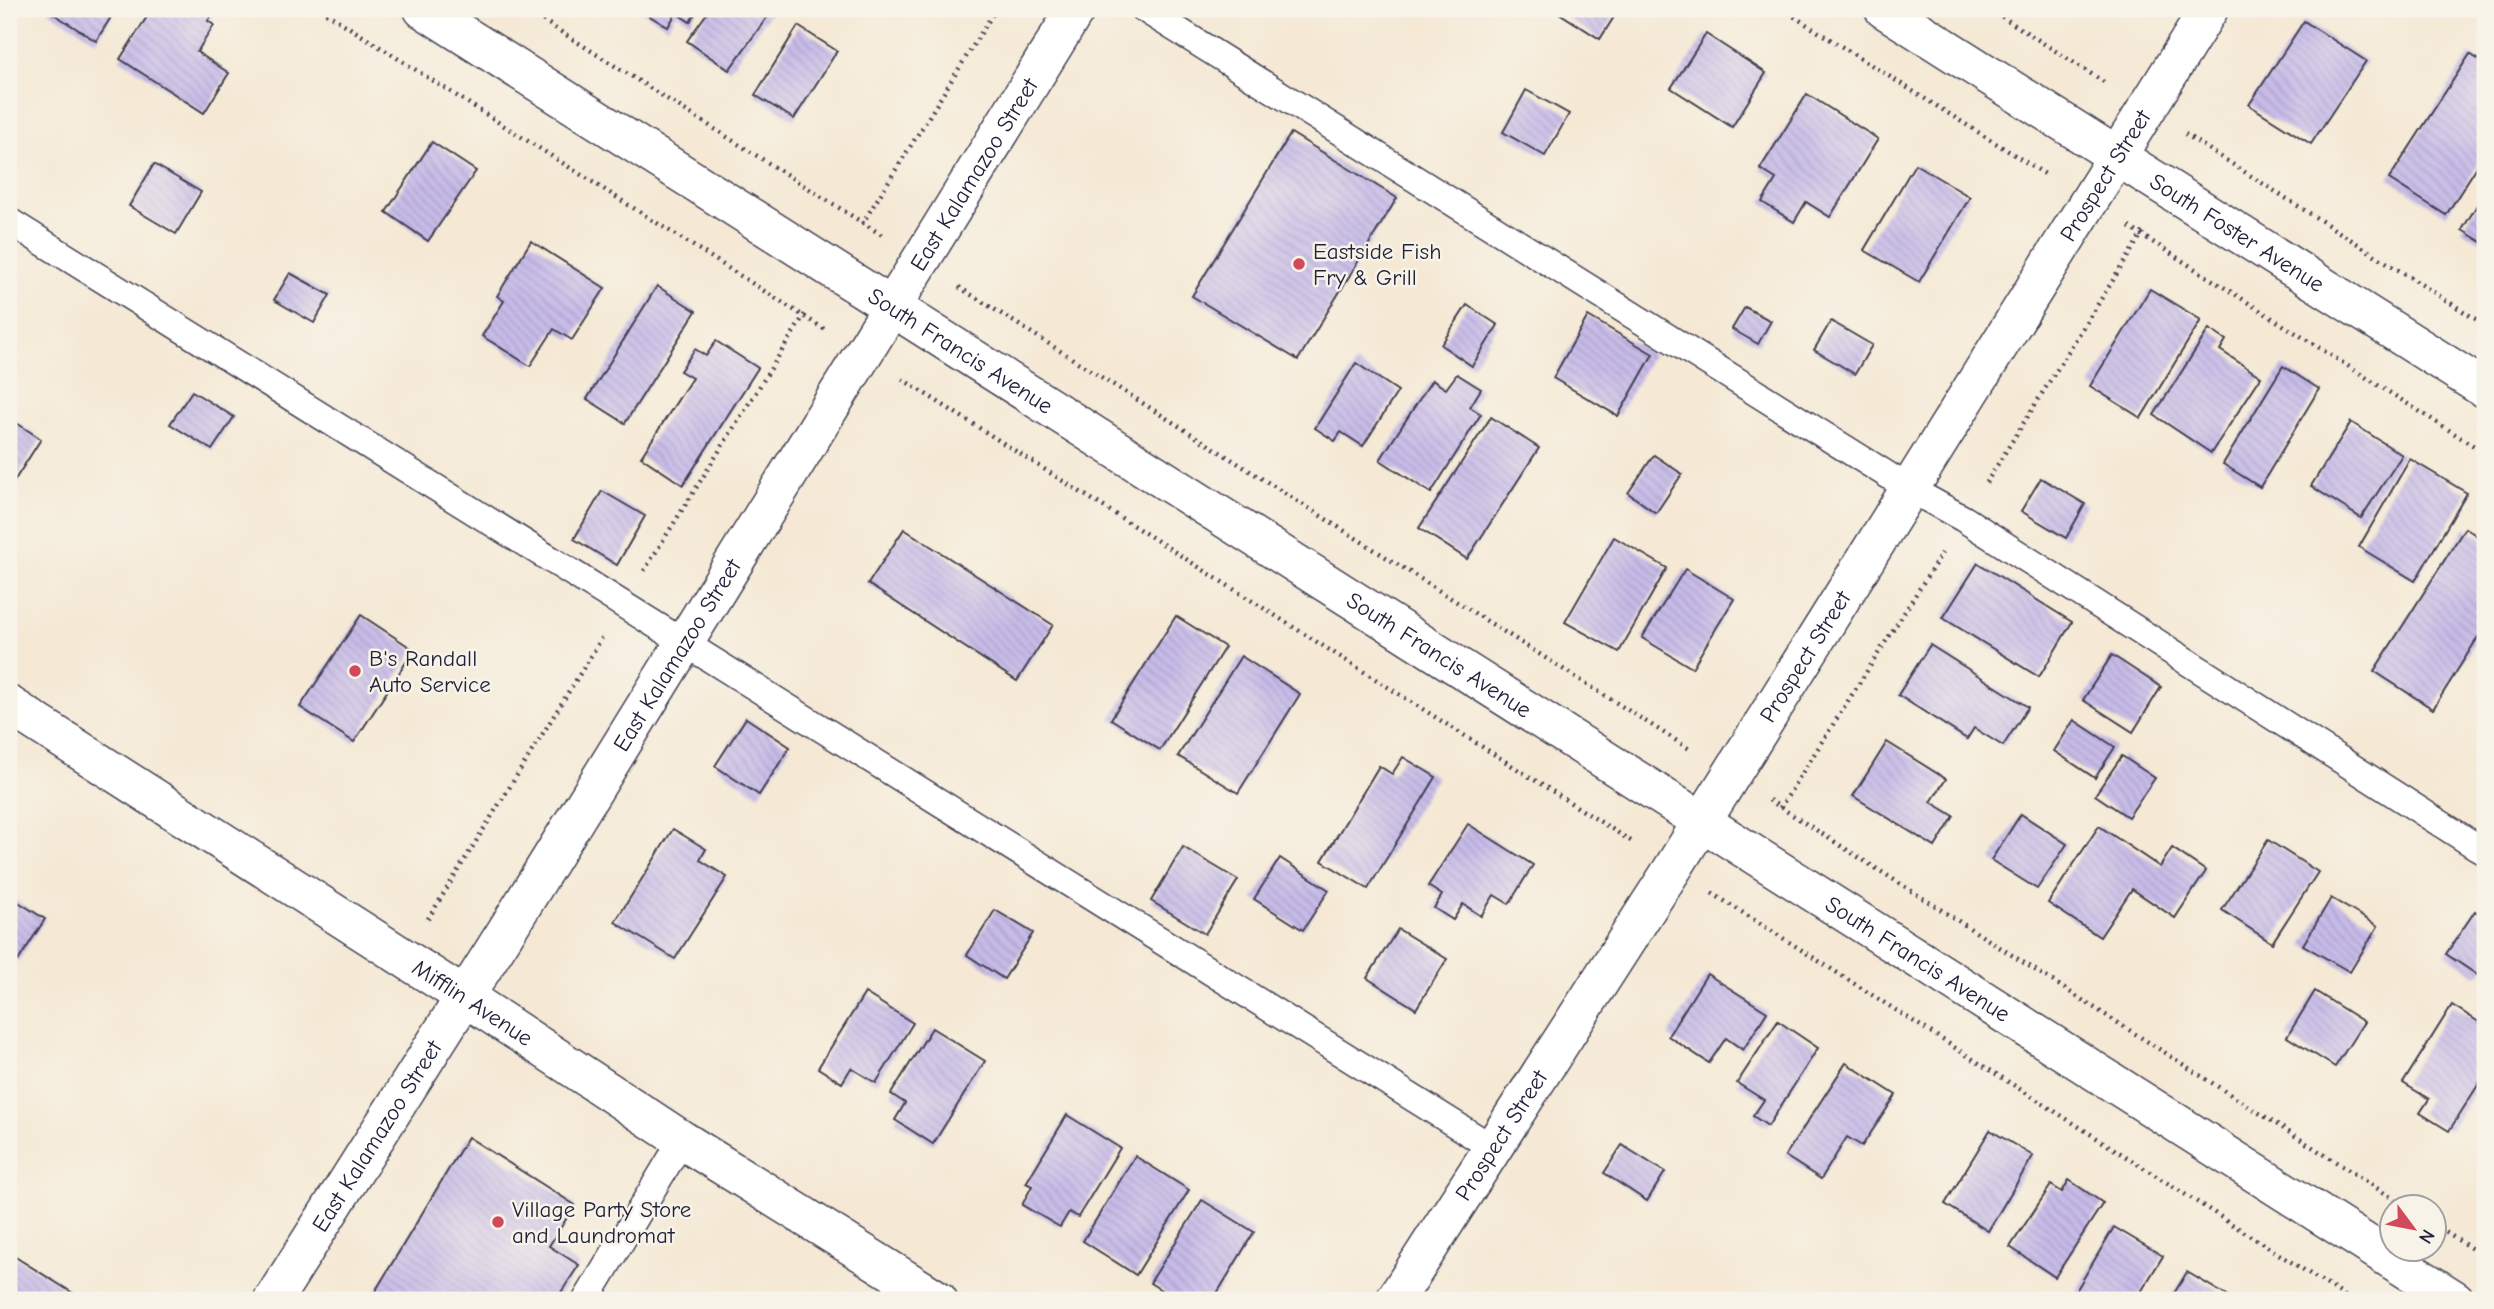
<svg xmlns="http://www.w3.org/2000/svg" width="2494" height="1309" font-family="'Comic Neue',sans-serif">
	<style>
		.building { fill: url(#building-back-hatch) }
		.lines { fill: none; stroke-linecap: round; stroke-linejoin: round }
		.service-casing { stroke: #424052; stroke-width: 29 }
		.minor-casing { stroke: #424052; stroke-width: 41 }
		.tertiary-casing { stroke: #424052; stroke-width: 41 }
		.path { stroke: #424052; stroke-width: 4.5; stroke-dasharray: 2 5; stroke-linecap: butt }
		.service { stroke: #fff; stroke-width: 26 }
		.minor { stroke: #fff; stroke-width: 38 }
		.tertiary { stroke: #fff; stroke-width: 38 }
		.poi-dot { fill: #d1495b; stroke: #f7f3e8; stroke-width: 2.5 }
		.labels { text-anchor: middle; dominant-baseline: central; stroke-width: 5; stroke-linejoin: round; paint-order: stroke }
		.street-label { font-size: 23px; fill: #22223b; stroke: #f7f3e8 }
		.poi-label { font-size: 23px; fill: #22223b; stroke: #f7f3e8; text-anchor: start }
	</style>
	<defs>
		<pattern id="building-back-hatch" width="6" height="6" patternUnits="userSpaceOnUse" patternTransform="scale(1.75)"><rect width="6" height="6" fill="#c7bbe8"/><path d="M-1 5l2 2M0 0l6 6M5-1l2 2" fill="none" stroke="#aba0c8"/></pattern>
	</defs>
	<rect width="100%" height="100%" fill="#f7f3e8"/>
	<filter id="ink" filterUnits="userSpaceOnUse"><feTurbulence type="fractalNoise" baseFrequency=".0143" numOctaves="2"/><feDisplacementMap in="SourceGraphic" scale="14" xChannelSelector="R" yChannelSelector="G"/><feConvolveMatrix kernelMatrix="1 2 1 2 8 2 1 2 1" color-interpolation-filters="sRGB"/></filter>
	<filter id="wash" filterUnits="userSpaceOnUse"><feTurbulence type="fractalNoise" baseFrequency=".00686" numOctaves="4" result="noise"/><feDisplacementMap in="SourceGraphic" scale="28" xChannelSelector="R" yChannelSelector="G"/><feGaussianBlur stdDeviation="1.57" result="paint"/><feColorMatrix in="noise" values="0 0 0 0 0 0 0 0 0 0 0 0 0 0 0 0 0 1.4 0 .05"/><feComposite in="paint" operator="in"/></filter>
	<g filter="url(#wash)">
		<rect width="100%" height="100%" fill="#f5e9d5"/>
		<g id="blocks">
			<g class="building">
				<path d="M50 9H116L96 41 49 11Z"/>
				<path d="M152 9H216L208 21 214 25 197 52 229 73 204 113 120 59Z"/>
				<path d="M638 9H698L690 22 676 13 668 27Z"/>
				<path d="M710 9H773L729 70 687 41Z"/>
				<path d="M1553 9H1619L1600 39Z"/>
				<path d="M2304 21 2366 61 2311 144 2249 105Z"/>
				<path d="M798 26 837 51 794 119 755 95Z"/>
				<path d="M1706 34 1766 73 1732 127 1671 88Z"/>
				<path d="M2470 54 2485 64V154L2446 215 2389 179Z"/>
				<path d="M1526 90 1569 114 1545 156 1503 132Z"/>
				<path d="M1807 94 1878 139 1830 217 1806 202 1794 222 1762 202 1776 179 1760 169Z"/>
				<path d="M1291 133 1397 198 1298 360 1192 296Z"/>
				<path d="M432 142 476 171 428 241 386 212Z"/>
				<path d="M154 164 201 192 176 234 129 206Z"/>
				<path d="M1915 164 1970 197 1919 282 1864 250Z"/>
				<path d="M2485 192V244L2462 230Z"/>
				<path d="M531 241 605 288 572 340 554 329 530 366 482 336 504 301 497 296Z"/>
				<path d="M290 273 330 295 314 323 274 300Z"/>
				<path d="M657 286 696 311 625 423 587 399Z"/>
				<path d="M2150 289 2201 320 2141 418 2090 386Z"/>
				<path d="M1467 305 1498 325 1472 366 1441 345Z"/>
				<path d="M1745 307 1771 321 1758 344 1732 329Z"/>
				<path d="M1588 316 1653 354 1618 416 1553 378Z"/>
				<path d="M1831 321 1872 345 1855 374 1814 350Z"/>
				<path d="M2209 329 2226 340 2220 350 2261 377 2211 453 2154 415Z"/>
				<path d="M716 341 758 368 683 485 641 457 692 378 680 371 695 349 706 356Z"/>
				<path d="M1356 363 1398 391 1363 446 1341 432 1335 441 1315 428Z"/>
				<path d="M2283 366 2319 389 2260 487 2223 464Z"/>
				<path d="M1457 374 1481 389 1470 407 1481 414 1431 493 1380 460 1432 380 1446 389Z"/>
				<path d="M192 391 234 417 212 450 170 424Z"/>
				<path d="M1491 417 1539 448 1467 559 1419 528Z"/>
				<path d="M9 418 41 439 9 489Z"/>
				<path d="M2351 422 2402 455 2361 518 2311 486Z"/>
				<path d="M1654 455 1682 474 1656 513 1628 493Z"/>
				<path d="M2410 459 2467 493 2415 581 2359 547Z"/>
				<path d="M2041 478 2085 504 2066 538 2021 511Z"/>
				<path d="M602 491 645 516 617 565 574 539Z"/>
				<path d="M2465 528 2485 541V626L2433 709 2374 671Z"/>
				<path d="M904 529 1053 625 1017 681 868 584Z"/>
				<path d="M1614 537 1667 568 1619 652 1565 622Z"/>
				<path d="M1978 563 2072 622 2039 677 1943 618Z"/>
				<path d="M1685 569 1734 599 1692 668 1642 638Z"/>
				<path d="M361 615 414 650 354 742 300 707Z"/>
				<path d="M1176 616 1225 647 1160 750 1111 719Z"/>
				<path d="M1930 645 2028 707 2003 746 1974 728 1967 739 1898 695Z"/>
				<path d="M2112 655 2161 687 2133 732 2083 700Z"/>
				<path d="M1241 656 1300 694 1238 793 1178 756Z"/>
				<path d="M746 718 790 747 759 795 715 766Z"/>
				<path d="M2074 720 2115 747 2095 778 2054 751Z"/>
				<path d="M1887 742 1946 779 1931 802 1954 816 1935 847 1853 796Z"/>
				<path d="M2122 756 2155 778 2128 817 2095 795Z"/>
				<path d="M1403 757 1436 777 1368 889 1322 861 1379 766 1392 774Z"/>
				<path d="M2021 814 2067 844 2037 889 1991 860Z"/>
				<path d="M1468 824 1533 865 1509 904 1494 895 1481 916 1463 904 1453 920 1434 908 1442 895 1428 886Z"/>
				<path d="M2099 826 2160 867 2172 848 2206 871 2175 918 2132 889 2100 937 2048 903Z"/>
				<path d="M673 829 706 849 700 860 727 877 675 959 615 922Z"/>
				<path d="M2268 840 2318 872 2272 943 2222 910Z"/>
				<path d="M1183 847 1238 880 1205 934 1151 901Z"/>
				<path d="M1280 858 1329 890 1303 930 1254 899Z"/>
				<path d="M9 896 45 919 18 961 9 955Z"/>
				<path d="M2331 898 2378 926 2350 972 2303 945Z"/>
				<path d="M995 910 1033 933 1004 979 967 955Z"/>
				<path d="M2475 911 2485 918V967L2479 976 2446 954Z"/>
				<path d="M1398 929 1447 959 1416 1009 1367 978Z"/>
				<path d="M1707 974 1767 1012 1743 1050 1726 1038 1709 1063 1668 1036Z"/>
				<path d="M2315 991 2364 1022 2335 1067 2287 1037Z"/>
				<path d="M865 993 913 1023 876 1083 851 1068 842 1083 818 1068Z"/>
				<path d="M2452 1005 2485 1026V1074L2449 1131 2420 1113 2429 1099 2403 1083Z"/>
				<path d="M1778 1021 1818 1048 1768 1126 1753 1116 1764 1100 1737 1083Z"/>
				<path d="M932 1028 985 1061 933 1144 895 1120 905 1103 891 1094Z"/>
				<path d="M1846 1063 1896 1095 1862 1146 1847 1137 1821 1179 1785 1156Z"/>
				<path d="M1067 1115 1120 1148 1078 1217 1069 1212 1060 1227 1022 1205 1032 1186 1026 1183Z"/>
				<path d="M1990 1130 2033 1156 1988 1231 1945 1204Z"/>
				<path d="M468 1137 575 1205 549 1246 579 1265 556 1300H370Z"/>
				<path d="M1622 1145 1665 1172 1647 1201 1604 1173Z"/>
				<path d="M1135 1156 1189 1190 1136 1275 1083 1241Z"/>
				<path d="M2069 1180 2103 1203 2055 1277 2010 1247 2051 1185 2062 1192Z"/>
				<path d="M1202 1200 1254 1232 1213 1300H1177L1150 1283Z"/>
				<path d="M2114 1227 2163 1256 2136 1300H2091L2076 1291Z"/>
				<path d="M9 1253 84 1300H9Z"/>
				<path d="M2187 1272 2234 1300H2170Z"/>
			</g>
		</g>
	</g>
	<g filter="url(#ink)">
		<use href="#blocks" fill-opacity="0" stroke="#424052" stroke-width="2"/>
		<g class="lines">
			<defs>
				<g id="service">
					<path d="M1144 9 1910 489 1964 519 2485 852"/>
					<path d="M9 221 1493 1148"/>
					<path d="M586 1300 682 1140"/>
				</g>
				<g id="minor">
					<path id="s1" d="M423 9 2455 1300"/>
					<path id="s2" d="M1884 9 2485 389"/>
					<path id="s3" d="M9 705 465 997 682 1140 938 1300"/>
					<path id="s4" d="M1395 1300 1673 868 2209 9"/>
				</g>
				<g id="tertiary">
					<path id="s5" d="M273 1300 505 933 1076 9"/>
				</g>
			</defs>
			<use href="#service" class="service-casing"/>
			<use href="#minor" class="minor-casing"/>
			<use href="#tertiary" class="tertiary-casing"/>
			<g class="path">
				<path d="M320 9 824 329"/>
				<path d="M525 9 882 235"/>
				<path d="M1782 9 2048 176"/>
				<path d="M1990 9 2107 84"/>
				<path d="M2185 134 2485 325"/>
				<path d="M862 224 996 9"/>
				<path d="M2129 227 2485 453"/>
				<path d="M959 287 1691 750"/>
				<path d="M902 379 1634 843"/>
				<path d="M1986 483 2145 229"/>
				<path d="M644 571 805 314"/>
				<path d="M1769 800 2408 1208"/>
				<path d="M1780 808 1942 553"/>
				<path d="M1712 893 2351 1300"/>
				<path d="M428 919 602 638"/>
				<path d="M2434 1225 2485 1257"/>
			</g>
			<use href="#service" class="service"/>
			<use href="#minor" class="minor"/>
			<use href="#tertiary" class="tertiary"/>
		</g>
	</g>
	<g class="poi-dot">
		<circle cx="1299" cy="264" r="7"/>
		<circle cx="355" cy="671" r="7"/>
		<circle cx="498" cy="1222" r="7"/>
	</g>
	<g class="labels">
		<g class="street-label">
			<text stroke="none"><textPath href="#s5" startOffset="1326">East Kalamazoo Street</textPath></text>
			<text stroke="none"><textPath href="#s4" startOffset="1330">Prospect Street</textPath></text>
			<text stroke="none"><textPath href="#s2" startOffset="418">South Foster Avenue</textPath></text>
			<text stroke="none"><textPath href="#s1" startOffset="637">South Francis Avenue</textPath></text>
			<text stroke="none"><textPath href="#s1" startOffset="1204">South Francis Avenue</textPath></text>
			<text stroke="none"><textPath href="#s5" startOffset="761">East Kalamazoo Street</textPath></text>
			<text stroke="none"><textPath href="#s4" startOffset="763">Prospect Street</textPath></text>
			<text stroke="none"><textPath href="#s1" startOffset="1771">South Francis Avenue</textPath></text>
			<text stroke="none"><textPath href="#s3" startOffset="551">Mifflin Avenue</textPath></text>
			<text stroke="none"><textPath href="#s4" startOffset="196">Prospect Street</textPath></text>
			<text stroke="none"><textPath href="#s5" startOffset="194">East Kalamazoo Street</textPath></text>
		</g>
		<g class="poi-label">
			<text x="1313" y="251">Eastside Fish<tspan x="1313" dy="26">Fry &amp; Grill</tspan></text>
			<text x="369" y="658">B's Randall<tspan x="369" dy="26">Auto Service</tspan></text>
			<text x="512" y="1209">Village Party Store<tspan x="512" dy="26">and Laundromat</tspan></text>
		</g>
	</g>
	<rect width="2494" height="1309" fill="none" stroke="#f7f3e8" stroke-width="35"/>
	<g transform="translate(2413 1228) rotate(122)"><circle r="33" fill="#f7f3e8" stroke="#a29fa3" stroke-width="2"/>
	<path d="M0-5L12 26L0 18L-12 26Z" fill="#d1495b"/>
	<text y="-10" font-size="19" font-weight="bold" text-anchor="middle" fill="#22223b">N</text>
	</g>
</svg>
